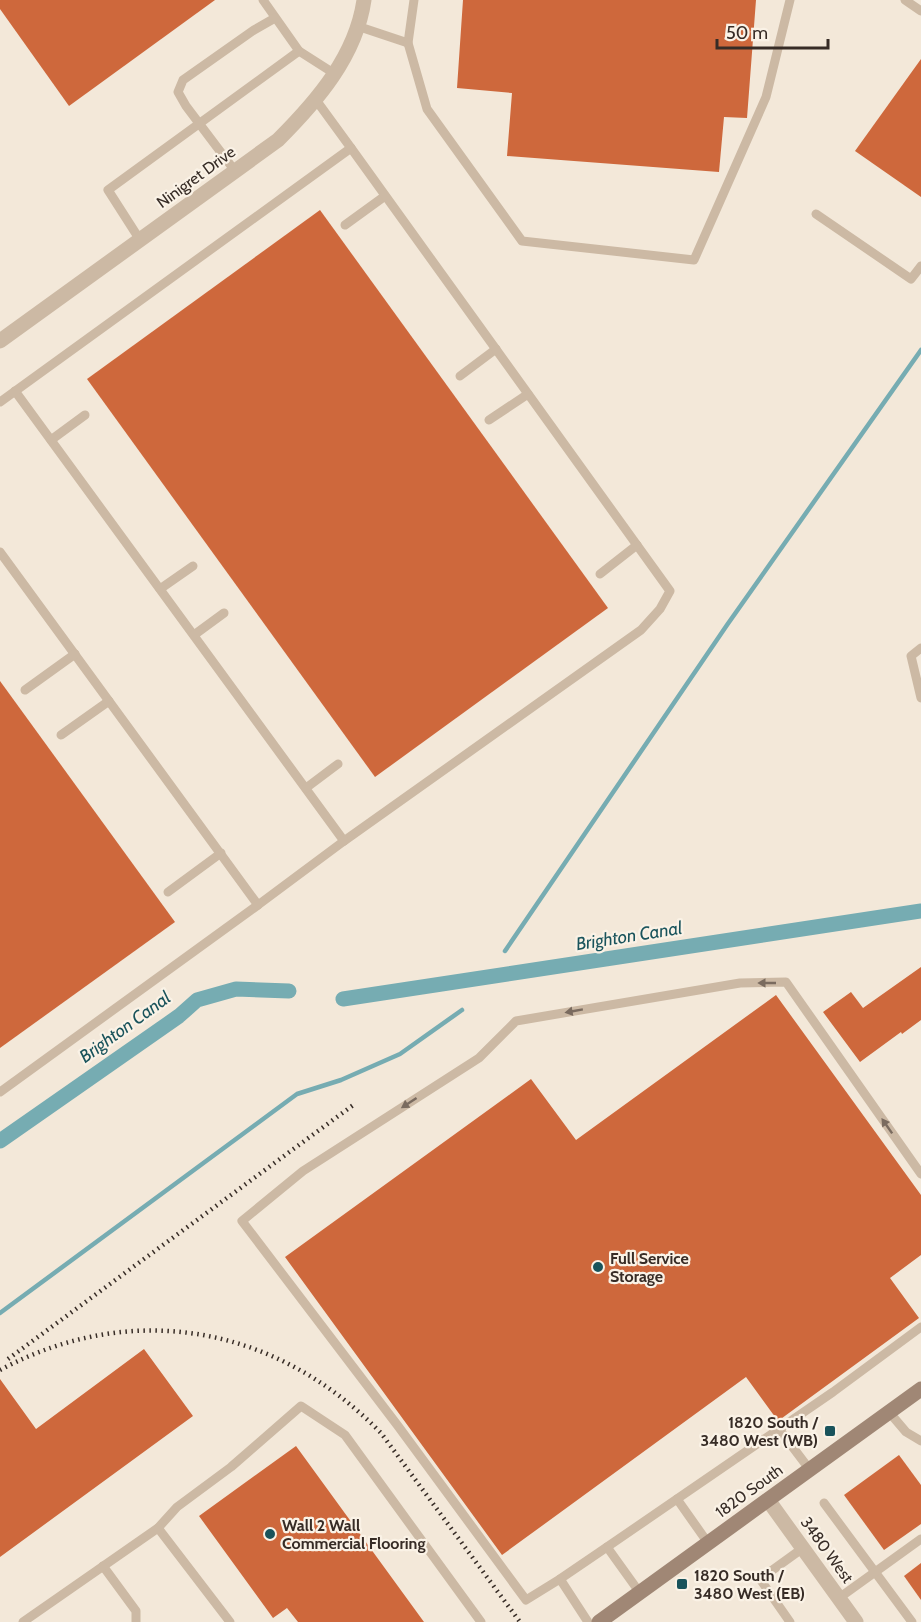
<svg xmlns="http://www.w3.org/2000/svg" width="921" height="1622" font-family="Cabin,sans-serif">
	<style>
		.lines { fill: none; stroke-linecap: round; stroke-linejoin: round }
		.stream { stroke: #76acb2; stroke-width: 4.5 }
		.canal { stroke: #76acb2; stroke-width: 15 }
		.building { fill: #ce683c }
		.lane { stroke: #ccb9a4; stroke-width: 9 }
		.street { stroke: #ccb9a4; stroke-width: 15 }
		.secondary { stroke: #a08775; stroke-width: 15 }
		.rail { stroke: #372c26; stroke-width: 4.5; stroke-dasharray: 1.5 4.5; stroke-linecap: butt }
		.oneway { fill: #7a6b5f }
		.poi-dot { fill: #19535b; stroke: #faf2e6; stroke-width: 2 }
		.labels { text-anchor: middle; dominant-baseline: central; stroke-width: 4.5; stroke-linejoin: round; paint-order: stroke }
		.street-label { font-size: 16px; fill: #372c26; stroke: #faf2e6 }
		.poi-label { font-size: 16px; font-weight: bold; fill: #372c26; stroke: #faf2e6; text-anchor: start }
		.water-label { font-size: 18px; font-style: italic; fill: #19535b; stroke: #faf2e6 }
	</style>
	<rect width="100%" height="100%" fill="#f3e8d9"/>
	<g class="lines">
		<g class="stream">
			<path d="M505 951 727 625 921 350"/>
			<path d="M0 1313 297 1094 341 1080 400 1054 462 1010"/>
		</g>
		<g class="canal">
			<path d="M343 999 921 911"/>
			<path d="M0 1141 179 1016 197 1000 236 989 289 991"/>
		</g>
	</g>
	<g class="building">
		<path d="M0 0H215L69 106 0 9Z"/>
		<path d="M463 0H756L747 118 724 117 719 172 507 156 512 93 457 88Z"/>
		<path d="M921 59V197L855 151Z"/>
		<path d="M320 210 608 608 375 777 87 379Z"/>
		<path d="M0 681 175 922 0 1048Z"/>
		<path d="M921 967V1020L902 1034 901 1032 860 1062 823 1012 851 992 863 1008Z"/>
		<path d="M776 995 921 1195V1255L890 1278 919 1318 778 1421 746 1377 502 1555 285 1257 531 1079 576 1140Z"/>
		<path d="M144 1349 193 1416 0 1557V1379L36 1429Z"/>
		<path d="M296 1446 424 1622H298L287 1608 273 1618 199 1516Z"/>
		<path d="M899 1455 921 1485V1524L884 1550 844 1495Z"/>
		<path d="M921 1563V1600L904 1576Z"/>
	</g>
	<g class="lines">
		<g class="lane">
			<path d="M263 0 299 51 335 74"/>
			<path d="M905 0 921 11"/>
			<path d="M357 26 408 43 414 0"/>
			<path d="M408 43 427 109 522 241 694 260 766 97 790 0"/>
			<path d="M235 171 186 106 178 92 183 80 254 30 275 18"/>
			<path d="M816 214 911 279 921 266"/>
			<path d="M345 225 385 196"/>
			<path d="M140 240 108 190 299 51"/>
			<path d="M460 376 496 349"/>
			<path d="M15 391 344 841 641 630 660 609 670 591 351 148"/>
			<path d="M0 402 351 148 316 100"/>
			<path d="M489 420 528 394"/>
			<path d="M51 440 85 415"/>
			<path d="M0 552 258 905 0 1092"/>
			<path d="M600 574 637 545"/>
			<path d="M160 589 193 566"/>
			<path d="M194 635 224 613"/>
			<path d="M921 648 911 656 921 698"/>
			<path d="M25 690 75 654"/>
			<path d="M61 735 109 701"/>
			<path d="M306 788 338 764"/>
			<path d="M168 892 221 853"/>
			<path d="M258 905 344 841"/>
			<path d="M889 1412 906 1432 921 1441"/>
			<path d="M779 1429 810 1470"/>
			<path d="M677 1499 708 1543"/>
			<path d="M824 1503 912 1622"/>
			<path d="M158 1528 177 1507 231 1467 301 1406 345 1435 481 1622"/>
			<path d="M607 1547 833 1392 921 1327"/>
			<path d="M103 1566 136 1611V1622"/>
			<path d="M560 1579 607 1547 640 1593"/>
			<path d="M839 1598 921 1539"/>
			<path d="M23 1622 158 1528 230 1622"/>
			<path d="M588 1622 560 1579 526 1600 398 1426 242 1221 303 1171 479 1058 516 1021 740 983 786 982 921 1174"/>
			<path d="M790 1622 760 1579 803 1548"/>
		</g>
		<g class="street">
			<path d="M0 341 278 140C317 101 356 56 364 0"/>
			<path d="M768 1500 856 1622"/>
		</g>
		<path class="secondary" d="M599 1622 921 1389"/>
		<g class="rail">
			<path d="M8 1359 356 1103"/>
			<path d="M0 1370C133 1299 277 1326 381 1433L520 1622"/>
		</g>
	</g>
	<defs><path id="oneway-solid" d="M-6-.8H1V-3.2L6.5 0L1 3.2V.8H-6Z" transform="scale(1.5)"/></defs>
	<g class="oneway">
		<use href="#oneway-solid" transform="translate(767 983) rotate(180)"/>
		<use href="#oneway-solid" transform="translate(574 1011) rotate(170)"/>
		<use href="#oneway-solid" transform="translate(409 1103) rotate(147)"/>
		<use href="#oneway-solid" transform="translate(887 1126) rotate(-125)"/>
	</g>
	<g class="poi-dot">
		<circle cx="598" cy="1267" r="6"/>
		<rect x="824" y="1425" width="12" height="12" rx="3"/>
		<circle cx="270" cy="1534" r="6"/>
		<rect x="676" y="1578" width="12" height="12" rx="3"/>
	</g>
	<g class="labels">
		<g class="street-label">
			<text transform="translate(196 177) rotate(-36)">Ninigret Drive</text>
			<text transform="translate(749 1491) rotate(-36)">1820 South</text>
			<text transform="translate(827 1550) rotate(54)">3480 West</text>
		</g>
		<g class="poi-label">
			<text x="610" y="1258">Full Service<tspan x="610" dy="18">Storage</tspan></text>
			<text x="818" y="1422" text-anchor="end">1820 South /<tspan x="818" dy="18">3480 West (WB)</tspan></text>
			<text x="282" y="1525">Wall 2 Wall<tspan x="282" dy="18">Commercial Flooring</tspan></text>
			<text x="694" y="1575">1820 South /<tspan x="694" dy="18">3480 West (EB)</tspan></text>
		</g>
		<g class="water-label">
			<text transform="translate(629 936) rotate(-9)">Brighton Canal</text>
			<text transform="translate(125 1027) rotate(-36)">Brighton Canal</text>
		</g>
	</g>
	<path d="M717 39v9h111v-9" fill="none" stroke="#372c26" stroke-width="3"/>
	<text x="726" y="39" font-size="18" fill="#372c26" stroke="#faf2e6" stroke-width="4.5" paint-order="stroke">50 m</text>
</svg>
